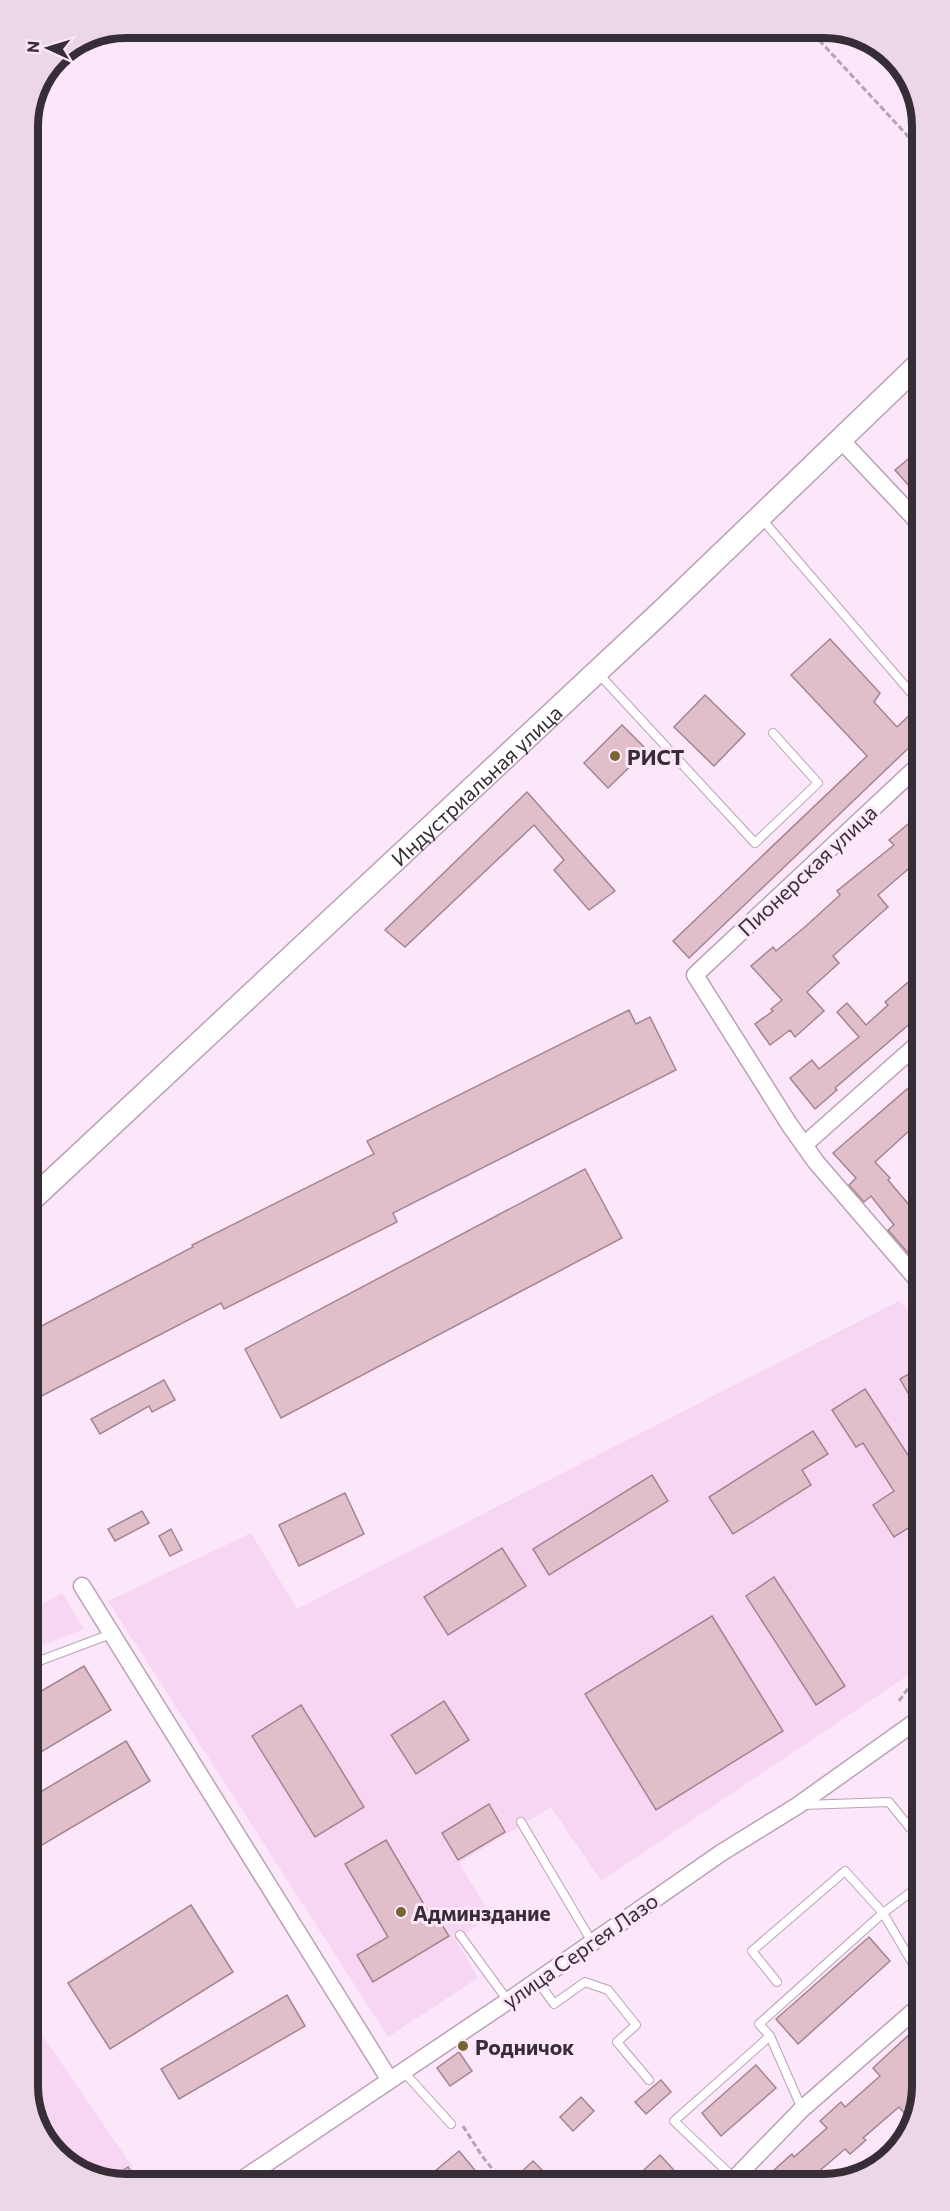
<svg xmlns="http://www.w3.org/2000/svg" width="950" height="2211" font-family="Commissioner,sans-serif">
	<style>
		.built { fill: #f7d6f3 }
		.building { fill: #e0beca; stroke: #a58490; stroke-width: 1.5 }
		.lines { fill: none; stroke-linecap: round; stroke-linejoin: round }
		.lane-casing { stroke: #baa1b7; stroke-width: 10 }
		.street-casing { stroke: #baa1b7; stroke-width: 19 }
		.secondary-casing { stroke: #baa1b7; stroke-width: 25 }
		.path { stroke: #b4a3b2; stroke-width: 3; stroke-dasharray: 6 3; stroke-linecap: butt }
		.lane { stroke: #fff; stroke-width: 8 }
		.street { stroke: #fff; stroke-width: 16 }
		.secondary { stroke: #fff; stroke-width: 22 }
		.poi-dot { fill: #786534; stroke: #fce6f9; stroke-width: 2 }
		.labels { text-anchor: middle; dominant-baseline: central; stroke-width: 6; stroke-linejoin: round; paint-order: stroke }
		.poi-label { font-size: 21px; font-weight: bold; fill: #372d36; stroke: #fce6f9; text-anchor: start }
		.street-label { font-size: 21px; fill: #372d36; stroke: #fce6f9 }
		.rim { fill: none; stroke: #372d36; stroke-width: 8 }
	</style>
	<rect width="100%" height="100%" fill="#fce6f9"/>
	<g class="built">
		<path d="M899 1301 921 1323 922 1666 601 1881 551 1807 459 1863 491 1915 456 1941 478 1978 388 2037 108 1601 251 1533 297 1609Z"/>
		<path d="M62 1593 84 1629 31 1650V1611Z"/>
		<path d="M32 2020 144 2184H118L65 2164 32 2118Z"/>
	</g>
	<g class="building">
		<path d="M919 450V497L895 470Z"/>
		<path d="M830 639 880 693 874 702 897 727 919 706V738L689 958 673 941 867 756 791 675Z"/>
		<path d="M705 695 745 734 714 766 674 727Z"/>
		<path d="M622 725 647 750 608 788 584 763Z"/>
		<path d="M527 792 615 891 589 910 554 870 564 860 534 825 405 947 385 930Z"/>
		<path d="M920 814V859L878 895 888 907 833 956 839 963 807 992 824 1011 795 1037 790 1030 770 1045 755 1024 773 1011 771 1009 782 1000 751 966 773 947 776 951 806 926 840 895 837 891 894 845 889 840Z"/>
		<path d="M920 972V1015L835 1088 837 1090 815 1109 790 1078 812 1060 819 1069 859 1037 837 1012 847 1003 866 1025 888 1005 885 1002Z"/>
		<path d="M629 1010 636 1024 650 1017 676 1070 393 1213 397 1222 224 1309 221 1303 30 1402V1332L193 1247 192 1245 374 1154 367 1141Z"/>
		<path d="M920 1078V1121L875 1162 890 1178 888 1180 921 1219V1256L915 1261 888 1230 894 1225 871 1196 864 1202 849 1185 856 1178 833 1153Z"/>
		<path d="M585 1169 622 1238 281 1418 245 1349Z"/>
		<path d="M921 1367V1416L900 1379Z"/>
		<path d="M164 1380 175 1400 152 1412 149 1406 100 1434 91 1419Z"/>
		<path d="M865 1389 921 1475V1520L894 1537 873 1505 894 1491 863 1443 856 1447 832 1410Z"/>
		<path d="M813 1431 828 1454 802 1470 811 1485 733 1534 709 1497Z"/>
		<path d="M652 1475 668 1501 549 1575 533 1549Z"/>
		<path d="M345 1493 364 1534 299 1566 279 1525Z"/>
		<path d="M142 1511 149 1523 115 1541 108 1529Z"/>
		<path d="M171 1529 182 1550 170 1556 159 1536Z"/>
		<path d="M502 1548 526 1586 448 1635 424 1597Z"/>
		<path d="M774 1577 845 1686 816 1705 746 1596Z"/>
		<path d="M712 1616 783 1731 656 1810 585 1694Z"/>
		<path d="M84 1666 111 1710 31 1758V1697Z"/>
		<path d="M444 1701 469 1740 416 1774 391 1735Z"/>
		<path d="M301 1705 364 1807 315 1837 252 1736Z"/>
		<path d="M126 1741 150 1781 32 1851V1797Z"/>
		<path d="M489 1804 505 1832 458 1860 442 1833Z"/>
		<path d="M386 1840 429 1913 433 1911 449 1936 373 1982 357 1955 388 1937 345 1864Z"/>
		<path d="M191 1905 233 1972 110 2049 68 1983Z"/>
		<path d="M869 1937 890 1961 798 2044 776 2019Z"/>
		<path d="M287 1995 305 2026 179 2099 161 2069Z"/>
		<path d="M912 2032 923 2044V2086L914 2094 919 2099 918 2102 905 2114 899 2107 863 2138 866 2140 850 2154 845 2149 810 2179H764L792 2154 794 2157 827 2128 820 2121 841 2102 845 2107 880 2076 873 2068Z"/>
		<path d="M459 2052 472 2071 450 2086 437 2068Z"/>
		<path d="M756 2065 776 2088 721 2136 702 2113Z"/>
		<path d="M661 2080 671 2092 646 2114 635 2102Z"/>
		<path d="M581 2097 594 2111 573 2131 560 2117Z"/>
		<path d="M459 2151 484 2181 422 2182Z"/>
		<path d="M660 2155 683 2180H633Z"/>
		<path d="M533 2161 553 2181H512Z"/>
		<path d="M128 2167 139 2184H118L109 2180Z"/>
	</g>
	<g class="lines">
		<defs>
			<g id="lane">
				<path d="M761 518 913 695"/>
				<path d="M597 672 755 843 818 783 773 733"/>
				<path d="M31 1664 111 1634"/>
				<path d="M803 1805 889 1802 910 1828 922 1818"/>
				<path d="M521 1822 592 1942"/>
				<path d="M460 1935 508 2001"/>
				<path d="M537 1980 554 2004 585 1982 608 1990 636 2025 617 2042 649 2080"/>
				<path d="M777 1982 752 1951 845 1871 883 1913 922 1884"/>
				<path d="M403 2071 451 2124"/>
				<path d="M802 2109 770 2036 759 2024 883 1913 923 1981"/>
				<path d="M734 2178 674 2121 770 2036"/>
			</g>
			<g id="street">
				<path d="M841 440 919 523"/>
				<path d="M919 765 695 975 789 1124 816 1162 921 1284"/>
				<path d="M804 1145 920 1042"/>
				<path d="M82 1586 389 2079"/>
				<path d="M733 2180 802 2109 923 2003"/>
				<path d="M237 2183 508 2001 721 1853 797 1806 922 1717"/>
			</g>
			<g id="secondary">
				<path id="s1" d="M30 1201 661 612 918 365"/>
			</g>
		</defs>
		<use href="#lane" class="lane-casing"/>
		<use href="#street" class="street-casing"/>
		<use href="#secondary" class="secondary-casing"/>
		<g class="path">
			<path d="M807 27 918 147"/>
			<path d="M899 1701 912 1683 922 1676"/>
			<path d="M463 2126 482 2156 502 2181"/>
		</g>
		<use href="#lane" class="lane"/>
		<use href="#street" class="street"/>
		<use href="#secondary" class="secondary"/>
	</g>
	<g class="poi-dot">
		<circle cx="615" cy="756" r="6"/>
		<circle cx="401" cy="1912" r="6"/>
		<circle cx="463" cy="2046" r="6"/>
	</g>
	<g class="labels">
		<g class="poi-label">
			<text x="627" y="756">РИСТ</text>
			<text x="413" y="1912">Админздание</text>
			<text x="475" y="2046">Родничок</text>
		</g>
		<g class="street-label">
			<text stroke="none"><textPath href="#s1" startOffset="610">Индустриальная улица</textPath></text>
			<text transform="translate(807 870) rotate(-43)">Пионерская улица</text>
			<text transform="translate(580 1950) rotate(-35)">улица Сергея Лазо</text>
		</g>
	</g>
	<path d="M0 0H950V2211H0ZM126 38H824A88 88 0 0 1 912 126V2086A88 88 0 0 1 824 2174H126A88 88 0 0 1 38 2086V126A88 88 0 0 1 126 38Z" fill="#ecd7e9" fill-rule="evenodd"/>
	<path class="rim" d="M126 38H824A88 88 0 0 1 912 126V2086A88 88 0 0 1 824 2174H126A88 88 0 0 1 38 2086V126A88 88 0 0 1 126 38Z"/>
	<g transform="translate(48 48) rotate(274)" stroke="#fce6f9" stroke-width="4.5" paint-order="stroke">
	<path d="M0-4.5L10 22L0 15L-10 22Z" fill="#372d36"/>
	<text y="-9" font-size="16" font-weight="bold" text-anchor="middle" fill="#372d36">N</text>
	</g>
</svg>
